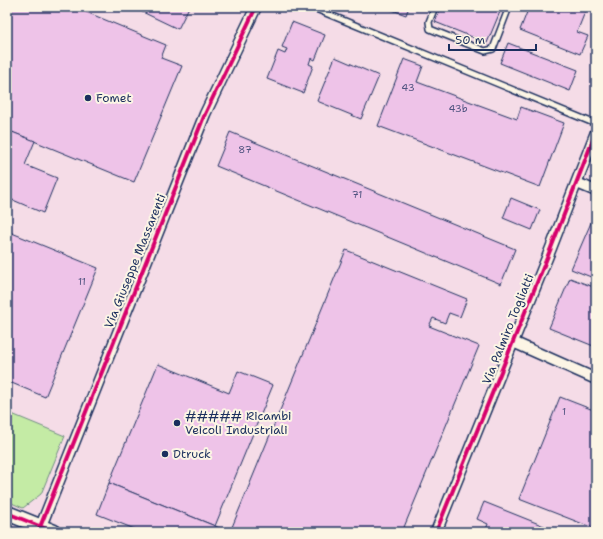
<svg xmlns="http://www.w3.org/2000/svg" width="603" height="539" font-family="'Shantell Sans',sans-serif">
	<style>
		.built { fill: #f5dce7 }
		.green { fill: #c4eba5; stroke: #708d82 }
		.building { fill: #eec3e8; stroke: #1b2f5e }
		.lines { fill: none; stroke-linecap: round; stroke-linejoin: round }
		.lane-casing { stroke: #1b2f5e; stroke-width: 8 }
		.street-casing { stroke: #1b2f5e; stroke-width: 13 }
		.secondary-casing { stroke: #1b2f5e; stroke-width: 17 }
		.lane { stroke: #fcf5e5; stroke-width: 5 }
		.street { stroke: #fcf5e5; stroke-width: 10 }
		.secondary { stroke: #fcf5e5; stroke-width: 14 }
		.cycleway-casing { stroke: #fcf5e5; stroke-width: 6 }
		.cycleway { stroke: #d6006c; stroke-width: 4 }
		.poi-dot { fill: #1b2f5e; stroke: #fcf5e5; stroke-width: 1.5 }
		.labels { text-anchor: middle; dominant-baseline: central; stroke-width: 4; stroke-linejoin: round; paint-order: stroke }
		.number-label { font-size: 10px; fill: #505480 }
		.poi-label { font-size: 12px; fill: #1b2f5e; stroke: #fcf5e5; text-anchor: start }
		.street-label { font-size: 12px; fill: #1b2f5e; stroke: #fcf5e5 }
	</style>
	<rect width="100%" height="100%" fill="#f8e6e6"/>
	<filter id="ink" filterUnits="userSpaceOnUse"><feTurbulence type="fractalNoise" baseFrequency=".025" numOctaves="2"/><feDisplacementMap in="SourceGraphic" scale="8" xChannelSelector="R" yChannelSelector="G"/><feConvolveMatrix kernelMatrix="1 2 1 2 8 2 1 2 1" color-interpolation-filters="sRGB"/></filter>
	<g filter="url(#ink)">
		<rect class="built" x="7" y="7" width="589" height="525"/>
		<path class="green" d="M7 412 65 436 41 494 23 508 7 501Z"/>
		<g class="building">
			<path d="M7 7H74L166 45 161 58 182 66 134 182 7 130Z"/>
			<path d="M132 7H189L178 29Z"/>
			<path d="M384 7H409L406 15Z"/>
			<path d="M441 7H502L487 43 435 22Z"/>
			<path d="M529 7H587L577 32 588 36 580 54 520 30Z"/>
			<path d="M292 22 325 35 315 60 311 58 309 64 313 66 303 93 267 79 278 51 285 54 287 49 282 47Z"/>
			<path d="M508 43 578 70 570 91 500 63Z"/>
			<path d="M335 57 379 76 361 119 317 101Z"/>
			<path d="M404 59 423 66 417 82 517 119 521 107 564 123 540 187 378 126Z"/>
			<path d="M7 130 35 141 25 165 57 178 43 213 13 200 7 214Z"/>
			<path d="M230 132 515 249 501 284 216 166Z"/>
			<path d="M511 198 540 210 532 230 503 218Z"/>
			<path d="M593 218 596 219V279L571 269Z"/>
			<path d="M7 231 98 268 45 397 7 381Z"/>
			<path d="M346 250 467 299 460 317 449 313 445 323 433 318 429 326 479 346 402 532H230Z"/>
			<path d="M570 278 596 288V347L549 328Z"/>
			<path d="M158 364 229 393 238 371 273 385 215 526 109 483Z"/>
			<path d="M560 397 596 411V529L519 499Z"/>
			<path d="M109 483 215 526 229 532H142L97 514Z"/>
			<path d="M484 502 559 532H485L488 524 477 519Z"/>
		</g>
		<g class="lines">
			<defs>
				<g id="lane">
					<path d="M311 7 596 124"/>
					<path d="M435 7 429 22 430 29 485 51 493 49 509 7"/>
				</g>
				<g id="street">
					<path d="M577 183 596 191"/>
					<path d="M513 342 596 379"/>
					<path d="M39 531 205 114 256 7"/>
					<path d="M436 532 551 248 596 132"/>
				</g>
				<path id="secondary" d="M7 513 54 532"/>
			</defs>
			<use href="#lane" class="lane-casing"/>
			<use href="#street" class="street-casing"/>
			<use href="#secondary" class="secondary-casing"/>
			<use href="#lane" class="lane"/>
			<use href="#street" class="street"/>
			<use href="#secondary" class="secondary"/>
			<defs>
				<g id="cycleway">
					<path d="M7 513 54 532"/>
					<path d="M38 532 205 114 256 7"/>
					<path d="M436 532 551 248 596 132"/>
				</g>
			</defs>
			<use href="#cycleway" class="cycleway-casing"/>
			<use href="#cycleway" class="cycleway"/>
		</g>
	</g>
	<g class="poi-dot">
		<circle cx="88" cy="98" r="4"/>
		<circle cx="177" cy="423" r="4"/>
		<circle cx="165" cy="454" r="4"/>
	</g>
	<g class="labels">
		<g class="number-label">
			<text x="408" y="87">43</text>
			<text x="458" y="108">43b</text>
			<text x="245" y="149">87</text>
			<text x="357" y="194">71</text>
			<text x="82" y="281">11</text>
			<text x="564" y="411">1</text>
		</g>
		<g class="poi-label">
			<text x="96" y="98">Fomet</text>
			<text x="185" y="416">##### Ricambi<tspan x="185" dy="14">Veicoli Industriali</tspan></text>
			<text x="173" y="454">Dtruck</text>
		</g>
		<g class="street-label">
			<text transform="translate(135 261) rotate(-68)">Via Giuseppe Massarenti</text>
			<text transform="translate(508 329) rotate(-68)">Via Palmiro Togliatti</text>
		</g>
	</g>
	<rect width="603" height="539" fill="none" stroke="#fcf5e5" stroke-width="24"/>
	<rect x="12" y="12" width="579" height="515" fill="none" stroke="#1b2f5e" stroke-width="1.5" filter="url(#ink)"/>
	<path d="M449 44v6h87v-6" fill="none" stroke="#1b2f5e" stroke-width="2"/>
	<text x="455" y="44" font-size="12" fill="#1b2f5e" stroke="#fcf5e5" stroke-width="3" paint-order="stroke">50 m</text>
</svg>
